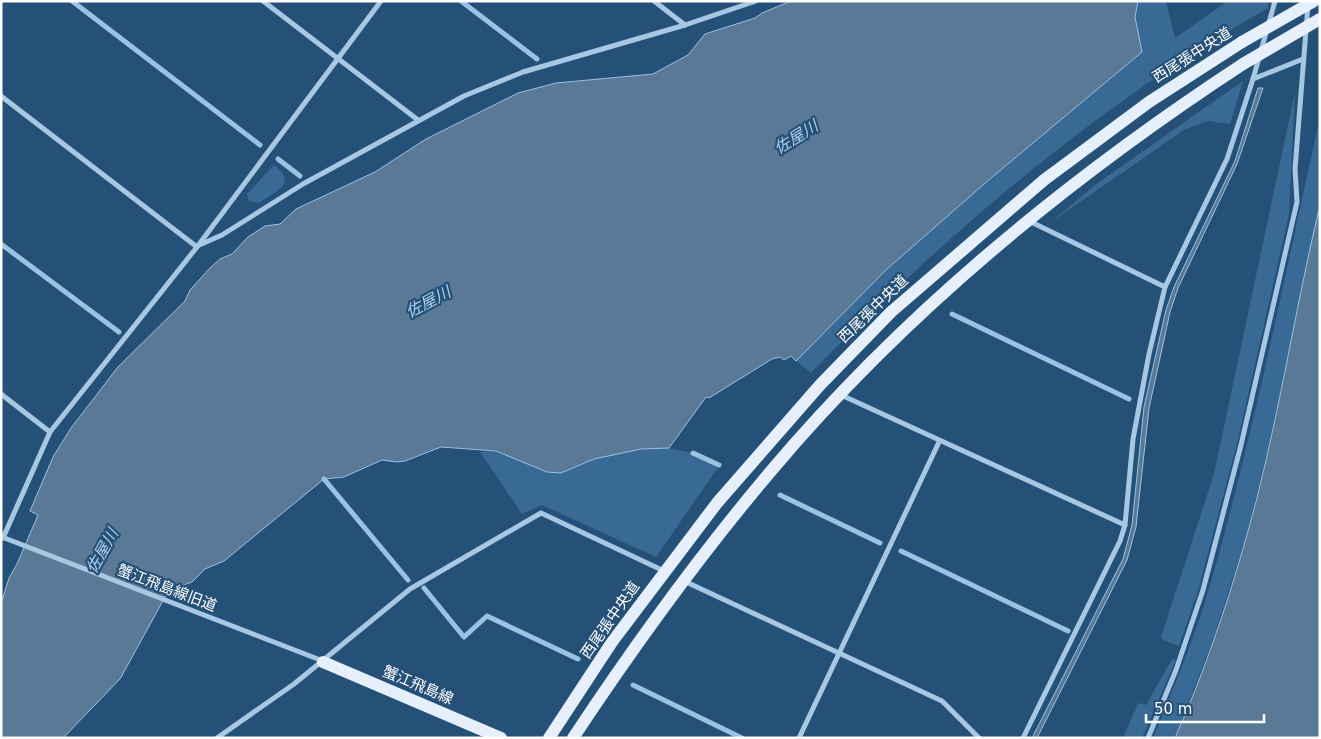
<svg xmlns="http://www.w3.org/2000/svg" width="1321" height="739" font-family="'DejaVu Sans','Noto Sans JP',sans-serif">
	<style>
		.green { fill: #396a95 }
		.water { fill: #5a7996; stroke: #9bc2e3 }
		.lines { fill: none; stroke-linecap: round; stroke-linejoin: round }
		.stream { stroke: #9bc2e3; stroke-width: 5 }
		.minor { stroke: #a7c7e3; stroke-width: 5 }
		.primary { stroke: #e6f0fc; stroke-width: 12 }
		.primary-bridge { stroke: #e6f0fc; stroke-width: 12 }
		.labels { text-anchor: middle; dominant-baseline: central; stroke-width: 4.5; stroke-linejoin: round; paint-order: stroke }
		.street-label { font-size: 15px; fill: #fff; stroke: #255077 }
		.water-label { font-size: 16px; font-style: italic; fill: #b1d0eb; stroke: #255077 }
	</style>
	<rect width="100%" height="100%" fill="#255077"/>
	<g class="green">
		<path d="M1138 1H1166L1175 38 1228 1H1268V8C1097 105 947 233 811 373L796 361 886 270 991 178 1142 52 1135 17Z"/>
		<path d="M1243 81 1230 124 1208 121 1184 130 1051 222 1095 185Z"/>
		<path d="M1295 92 1289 214 1237 444 1198 591 1179 646 1165 641 1161 637 1214 474Z"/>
		<path d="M1320 117V205L1267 454 1245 541 1212 642 1175 738H1153C1173 689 1194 640 1209 589 1254 434 1285 274 1320 117Z"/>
		<path d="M274 165C298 184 277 190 259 203L249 201 247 194Z"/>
		<path d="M669 448 692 453 719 466 656 557 542 505 522 514 480 452 496 451 547 472 561 473 594 459 641 449Z"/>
		<path d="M1172 659 1176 660 1142 738H1123L1138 703 1146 705Z"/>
	</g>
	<g class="water">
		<path d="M791 1H1138L1135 17 1142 52 991 178 886 270 796 361 791 356 784 360 780 357 772 359 709 398 706 397 669 448 641 449 594 459 561 473 547 472 496 451 441 447 405 461 397 462 382 460 344 477 324 479 224 561 205 569 192 582 176 588 165 597 120 679 63 738H1V604L9 578 17 564 38 515 30 511 53 457 71 428 118 367 185 301 190 290 210 268 220 259 232 254 248 237 265 226 280 224 296 209 375 172 426 139 518 93 556 83 653 74 688 55 705 34 755 18 762 13Z"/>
		<path d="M1258 88H1263L1237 164 1178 288 1170 312 1149 408 1136 527 1127 560 1037 738H1032L1123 559 1132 525 1144 407 1166 310 1174 287 1235 161Z"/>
		<path d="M1320 205V738H1175C1203 675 1226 608 1245 542 1277 432 1293 317 1320 205Z"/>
	</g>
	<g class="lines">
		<g class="stream">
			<path d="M72 1 260 145"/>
			<path d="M461 1 537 59"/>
			<path d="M278 159 300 176"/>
			<path d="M1 244 119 332"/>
			<path d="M952 314 1129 399"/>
			<path d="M693 453 719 465"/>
			<path d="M324 479 408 580"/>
			<path d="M780 495 880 543"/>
			<path d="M901 551 1068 631"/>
			<path d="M424 588 464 637 487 616 578 659"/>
			<path d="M633 685 742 738"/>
		</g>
		<g class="minor">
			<path d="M263 1 418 120"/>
			<path d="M654 1 685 25"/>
			<path d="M1253 79 1303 59"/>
			<path d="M1 96 197 247"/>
			<path d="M1031 222 1165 287"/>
			<path d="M197 246 222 235 303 184 464 96 523 72 685 25 756 1"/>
			<path d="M1 394 50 432"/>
			<path d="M841 395 1125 525"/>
			<path d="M2 537 323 661"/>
			<path d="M3 538 50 432 197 247 381 1"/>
			<path d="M684 581 942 701 979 738"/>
			<path d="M217 738 294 684 410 589 541 513 664 571"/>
			<path d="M799 738 939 442"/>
			<path d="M1023 738 1120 541 1125 525 1133 439 1149 354 1165 287 1227 159 1253 79 1275 1"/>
			<path d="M1148 738 1176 670 1203 590 1241 445 1297 202 1295 169 1308 5"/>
		</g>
		<g class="primary">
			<path d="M323 662 501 738"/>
			<path d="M549 738 612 642 717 503 820 385 891 312 1044 180 1149 102 1242 42"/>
			<path d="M573 738C634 646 699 556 771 471 905 312 1069 178 1243 64"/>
		</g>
		<g class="primary-bridge">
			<path d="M1242 42 1314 1"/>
			<path d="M1243 64 1320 19"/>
		</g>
	</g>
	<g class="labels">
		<g class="street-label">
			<text transform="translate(1192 55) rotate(-32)">西尾張中央道</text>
			<text transform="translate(873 309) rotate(-44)">西尾張中央道</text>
			<text transform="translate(167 588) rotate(21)">蟹江飛島線旧道</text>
			<text transform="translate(610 620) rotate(-55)">西尾張中央道</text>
			<text transform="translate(418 685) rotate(23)">蟹江飛島線</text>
		</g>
		<g class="water-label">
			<text transform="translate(796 137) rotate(-32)">佐屋川</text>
			<text transform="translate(428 302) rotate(-28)">佐屋川</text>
			<text transform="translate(102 551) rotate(-61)">佐屋川</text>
		</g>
	</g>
	<rect width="1321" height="739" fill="none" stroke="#ffffff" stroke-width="5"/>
	<path d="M1146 714v8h118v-8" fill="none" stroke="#ffffff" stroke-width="2.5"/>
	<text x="1154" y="714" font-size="15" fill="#ffffff" stroke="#255077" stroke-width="4" paint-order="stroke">50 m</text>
</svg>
